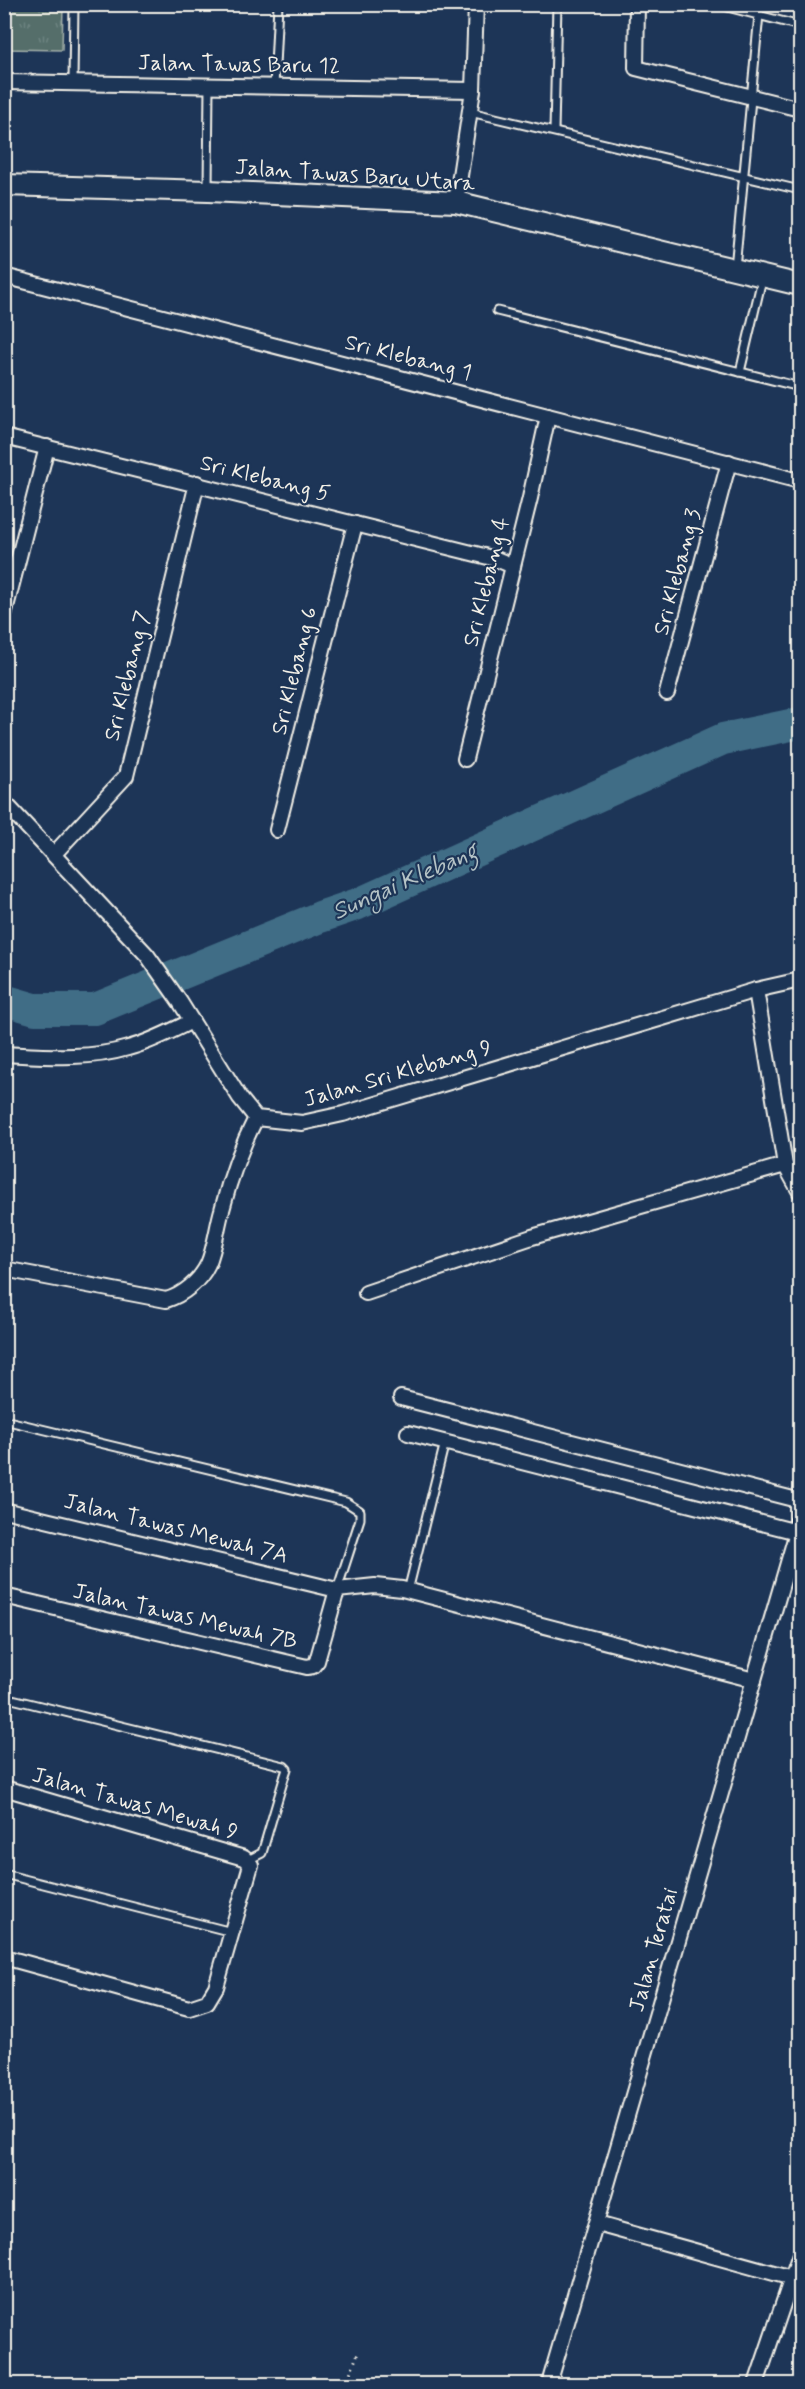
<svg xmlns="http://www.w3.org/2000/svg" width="805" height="2389" font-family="Mynerve,sans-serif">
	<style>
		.park { fill: url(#park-tufts); stroke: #a4b0aa; stroke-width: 1.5 }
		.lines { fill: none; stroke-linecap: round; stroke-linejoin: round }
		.river { stroke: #416d86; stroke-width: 32 }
		.lane-casing { stroke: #f4f1e8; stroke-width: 11 }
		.street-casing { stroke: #f4f1e8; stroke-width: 18 }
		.secondary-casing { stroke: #f4f1e8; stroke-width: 24 }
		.path { stroke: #f4f1e8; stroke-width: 3; stroke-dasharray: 1.5 4.5; stroke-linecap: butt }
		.lane { stroke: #1d3557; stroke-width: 7 }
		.street { stroke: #1d3557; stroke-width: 14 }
		.secondary { stroke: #1d3557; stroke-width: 20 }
		.labels { text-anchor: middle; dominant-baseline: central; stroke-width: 4.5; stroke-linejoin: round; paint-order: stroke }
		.street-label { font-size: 22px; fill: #f4f1e8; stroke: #1d3557 }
		.water-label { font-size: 24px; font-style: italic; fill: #b5c3c6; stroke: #1d3557 }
	</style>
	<defs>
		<pattern id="park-tufts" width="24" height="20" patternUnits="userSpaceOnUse" patternTransform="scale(1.5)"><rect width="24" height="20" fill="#546e6b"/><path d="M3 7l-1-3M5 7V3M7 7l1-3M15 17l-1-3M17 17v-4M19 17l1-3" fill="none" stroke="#6d8380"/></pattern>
	</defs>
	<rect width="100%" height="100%" fill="#1d3557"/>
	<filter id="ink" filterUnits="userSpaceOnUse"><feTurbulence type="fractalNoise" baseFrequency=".0167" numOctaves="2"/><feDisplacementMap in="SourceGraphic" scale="12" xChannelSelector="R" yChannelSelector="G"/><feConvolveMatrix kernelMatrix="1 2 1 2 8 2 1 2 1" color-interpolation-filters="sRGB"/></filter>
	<g filter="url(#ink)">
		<path class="park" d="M5 4 63 5 62 50 5 49Z"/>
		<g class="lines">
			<path class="river" d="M4 1000 35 1009H95L320 917 358 904 723 739 800 723"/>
			<defs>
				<g id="lane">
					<path d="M716 4 800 26"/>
					<path d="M73 83 74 4"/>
					<path d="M274 87 278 4"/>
					<path d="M470 112 800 190"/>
					<path d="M554 131 557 4"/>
					<path d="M208 188 209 86"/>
					<path d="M735 268 760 4"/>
					<path d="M497 311 800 387"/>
					<path d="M740 372 762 279"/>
					<path d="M4 1420 346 1502 360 1511V1519L337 1590"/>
					<path d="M408 1591 445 1442"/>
					<path d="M4 1697 284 1766 287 1769 285 1775 262 1853 248 1860"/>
					<path d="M4 1874 232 1932"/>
				</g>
				<g id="street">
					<path d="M637 4 636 68 800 109"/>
					<path d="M4 82 473 90"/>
					<path d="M456 202 473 90 476 4"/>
					<path d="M4 276 800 481"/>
					<path d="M4 437 496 559 513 566"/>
					<path d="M4 615 47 447"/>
					<path d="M667 693 729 462"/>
					<path d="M465 759 530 498 548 416"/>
					<path d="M4 802 147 955 180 1002 240 1098 256 1118 302 1123 343 1114 756 990 800 980"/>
					<path d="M277 830 355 524"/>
					<path d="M54 854 126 776 197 483"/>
					<path d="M756 990 785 1165 800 1192"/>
					<path d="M4 1054C45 1056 88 1060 128 1048 151 1042 171 1031 192 1021"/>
					<path d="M4 1269 166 1300C183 1295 200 1281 208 1264 215 1248 217 1227 222 1210 230 1178 241 1147 256 1118"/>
					<path d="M366 1293 532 1237 785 1165"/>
					<path d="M401 1398 797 1500V1532L549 2384"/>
					<path d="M408 1433 797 1532"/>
					<path d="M4 1510 337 1590 375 1586 402 1589 754 1680"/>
					<path d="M4 1596 307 1667 313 1666 317 1661 337 1590"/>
					<path d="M4 1788 244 1858 251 1865 216 1987 207 2002 189 2008 4 1957"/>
					<path d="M597 2224 792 2278 800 2287"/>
					<path d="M756 2384 800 2254"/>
				</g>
				<path id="secondary" d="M4 185 208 191 456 202 800 285"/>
			</defs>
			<use href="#lane" class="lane-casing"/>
			<use href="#street" class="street-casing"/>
			<use href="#secondary" class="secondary-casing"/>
			<path class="path" d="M346 2384 358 2353"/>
			<use href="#lane" class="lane"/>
			<use href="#street" class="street"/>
			<use href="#secondary" class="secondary"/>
		</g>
	</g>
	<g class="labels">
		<g class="street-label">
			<text transform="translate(239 65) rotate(1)">Jalan Tawas Baru 12</text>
			<text transform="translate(355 176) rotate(4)">Jalan Tawas Baru Utara</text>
			<text transform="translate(408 358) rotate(14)">Sri Klebang 1</text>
			<text transform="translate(265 479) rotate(14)">Sri Klebang 5</text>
			<text transform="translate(678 572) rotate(-75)">Sri Klebang 3</text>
			<text transform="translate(487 582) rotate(-76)">Sri Klebang 4</text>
			<text transform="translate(295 671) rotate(-76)">Sri Klebang 6</text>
			<text transform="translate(128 676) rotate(-76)">Sri Klebang 7</text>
			<text transform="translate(398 1074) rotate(-16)">Jalan Sri Klebang 9</text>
			<text transform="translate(176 1529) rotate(14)">Jalan Tawas Mewah 7A</text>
			<text transform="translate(185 1617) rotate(13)">Jalan Tawas Mewah 7B</text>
			<text transform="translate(135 1804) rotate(16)">Jalan Tawas Mewah 9</text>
			<text transform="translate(654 1950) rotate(-74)">Jalan Teratai</text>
		</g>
		<g class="water-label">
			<text transform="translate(405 882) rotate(-24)">Sungai Klebang</text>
		</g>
	</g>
	<rect width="805" height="2389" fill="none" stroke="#1d3557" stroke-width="24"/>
	<rect x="12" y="12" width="781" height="2365" fill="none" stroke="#f4f1e8" stroke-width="2" filter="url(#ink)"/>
</svg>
